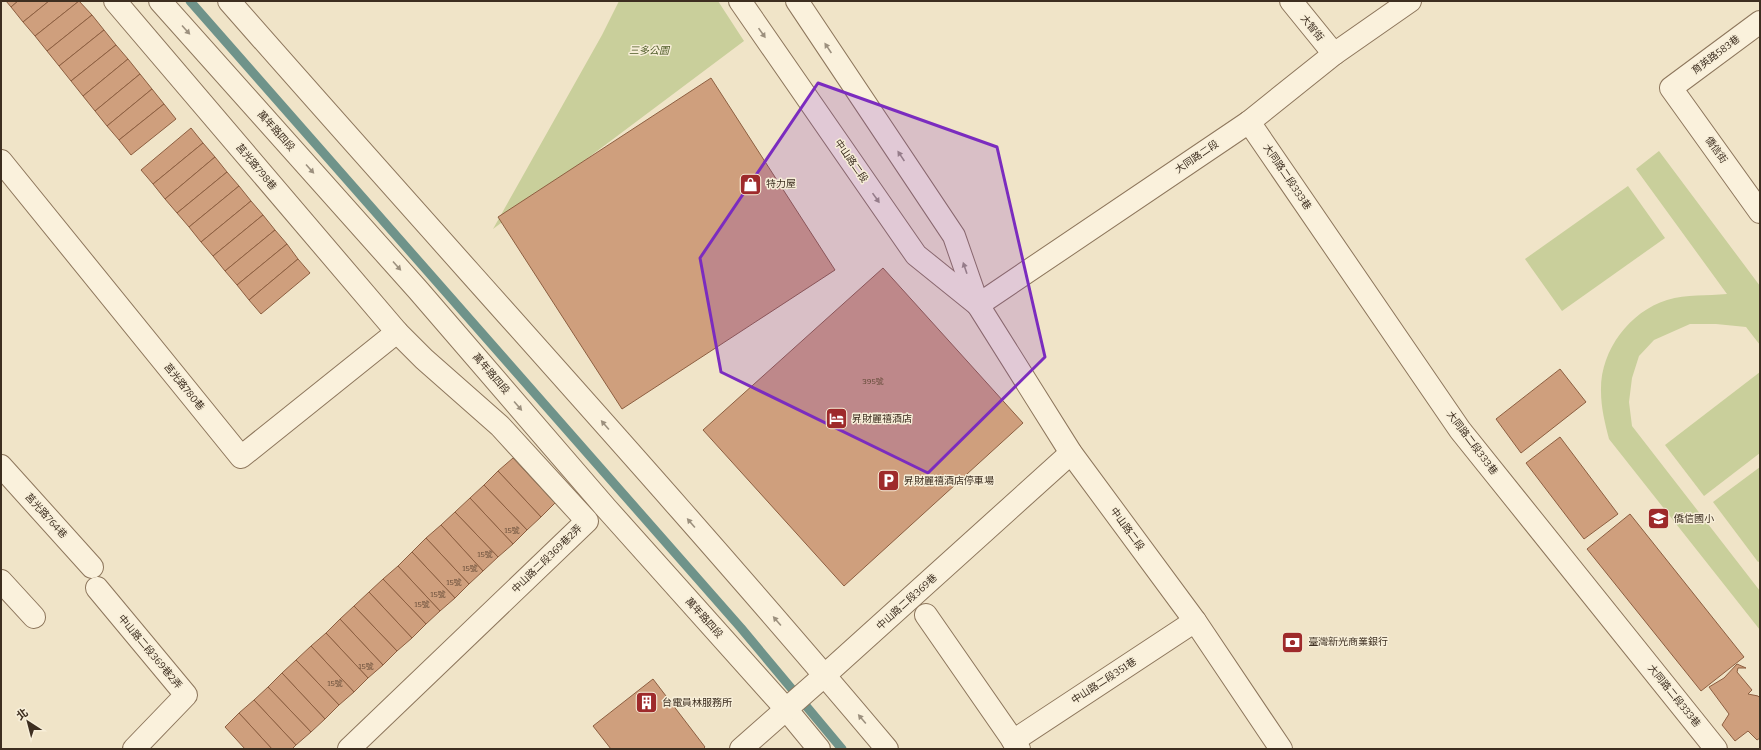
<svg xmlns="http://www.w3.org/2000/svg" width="1761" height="750" font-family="Bitter,'Noto Sans TC',serif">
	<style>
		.green { fill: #c9cf9b }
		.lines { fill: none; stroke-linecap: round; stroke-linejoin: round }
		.stream { stroke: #6f938a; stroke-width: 9 }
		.building { fill: #cf9f7d; stroke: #8d5f41 }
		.minor-casing { stroke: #8d765c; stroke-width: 24 }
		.minor { stroke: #faf1dc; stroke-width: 22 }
		.oneway { fill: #9c907e }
		.marked { fill: #7b2cbf; fill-opacity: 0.2; stroke: #7b2cbf; stroke-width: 3; stroke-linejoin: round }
		.labels { text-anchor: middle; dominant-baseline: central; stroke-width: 3; stroke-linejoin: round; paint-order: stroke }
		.number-label { font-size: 8px; fill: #624a37 }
		.street-label { font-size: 10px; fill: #3d2e20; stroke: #f7eed8 }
		.park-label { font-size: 10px; font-style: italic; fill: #4d5a26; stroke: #f7eed8 }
		.poi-label { font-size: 10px; fill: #3d2e20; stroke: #f7eed8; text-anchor: start }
	</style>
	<rect width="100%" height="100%" fill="#f0e4c8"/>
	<g class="green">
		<path d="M619 1H718L744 41 493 229 602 35Z"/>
		<path d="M1659 151 1760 286V345L1746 327 1716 324H1690L1654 340 1639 356 1632 378 1629 402 1632 426 1760 591V630L1609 439C1605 423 1601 408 1601 391 1600 351 1629 312 1667 300 1687 294 1707 296 1727 294L1636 169Z"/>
		<path d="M1628 186 1665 238 1562 311 1525 259Z"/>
		<path d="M1760 372V453L1704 496 1665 445Z"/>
		<path d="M1760 467V561L1758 562 1713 502Z"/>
	</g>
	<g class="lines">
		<path class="stream" d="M190 1 741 628 842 749"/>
	</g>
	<g class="building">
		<path d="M6 1H18L11 7Z"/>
		<path d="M18 1H49L23 22 11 7Z"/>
		<path d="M49 1H79L35 36 23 22Z"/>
		<path d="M79 1 92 15 47 51 35 36Z"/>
		<path d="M92 15 104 30 59 66 47 51Z"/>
		<path d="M104 30 116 45 71 81 59 66Z"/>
		<path d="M116 45 128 59 83 96 71 81Z"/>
		<path d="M128 59 140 74 95 111 83 96Z"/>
		<path d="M140 74 152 89 107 126 95 111Z"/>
		<path d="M711 78 835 270 622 409 498 217Z"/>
		<path d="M152 89 164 104 119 140 107 126Z"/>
		<path d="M164 104 176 119 131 155 119 140Z"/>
		<path d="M191 128 203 143 153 184 141 170Z"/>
		<path d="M203 143 215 157 165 199 153 184Z"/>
		<path d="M215 157 227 172 177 213 165 199Z"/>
		<path d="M227 172 239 186 189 227 177 213Z"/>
		<path d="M239 186 251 201 201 242 189 227Z"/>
		<path d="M251 201 263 215 213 256 201 242Z"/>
		<path d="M263 215 275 230 225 271 213 256Z"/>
		<path d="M275 230 287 244 237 285 225 271Z"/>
		<path d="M287 244 298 259 249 300 237 285Z"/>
		<path d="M298 259 310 273 261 314 249 300Z"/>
		<path d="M883 268 1023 423 844 586 703 430Z"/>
		<path d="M1560 369 1586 402 1521 453 1496 419Z"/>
		<path d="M1560 437 1618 514 1584 539 1526 463Z"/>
		<path d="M513 458 555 503 541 517 498 471Z"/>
		<path d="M498 471 541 517 527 530 484 485Z"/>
		<path d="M484 485 527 530 513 544 470 498Z"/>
		<path d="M470 498 513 544 498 557 455 512Z"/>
		<path d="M455 512 498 557 483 571 441 525Z"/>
		<path d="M1630 514 1744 657 1701 691 1587 549Z"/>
		<path d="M441 525 483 571 469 584 426 538Z"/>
		<path d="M426 538 469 584 455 598 412 552Z"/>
		<path d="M412 552 455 598 440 611 398 566Z"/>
		<path d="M398 566 440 611 426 624 383 579Z"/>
		<path d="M383 579 426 624 412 638 369 592Z"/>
		<path d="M369 592 412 638 397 651 354 606Z"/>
		<path d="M354 606 397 651 383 665 340 619Z"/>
		<path d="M340 619 383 665 368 678 326 633Z"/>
		<path d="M326 633 368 678 354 692 311 646Z"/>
		<path d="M311 646 354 692 339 705 296 660Z"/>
		<path d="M296 660 339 705 325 719 282 673Z"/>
		<path d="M1737 664 1746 668H1738L1737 672 1752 690 1748 694 1758 696 1760 698V738L1757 740 1748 731 1735 741 1722 725 1729 714 1709 687 1724 678Z"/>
		<path d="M282 673 325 719 311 732 268 687Z"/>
		<path d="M653 679 705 747 703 749H611L593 726Z"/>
		<path d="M268 687 311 732 296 745 254 700Z"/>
		<path d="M254 700 296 745 292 749H272L239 713Z"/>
		<path d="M239 713 272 749H245L225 727Z"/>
	</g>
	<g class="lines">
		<defs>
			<g id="minor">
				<path d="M115 1 397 332 424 359 500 426 587 521 349 749"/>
				<path d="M160 1 418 290 606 508 786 709 819 749"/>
				<path d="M229 1C448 251 673 495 887 749"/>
				<path d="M740 1 916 255 978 305"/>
				<path d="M797 1 954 236 978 305 1071 453 1195 621 1281 749"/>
				<path d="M1291 1 1334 54"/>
				<path d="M1760 22 1671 88 1760 212"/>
				<path d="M1249 122 1460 430 1716 749"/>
				<path d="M1 161 241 457 397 332"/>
				<path d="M978 305 1249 122 1334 54 1410 1"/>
				<path d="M1 466 92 567"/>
				<path d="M1 581 34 617"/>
				<path d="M97 588 186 695 134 749"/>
				<path d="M926 615 1019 749"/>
				<path d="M1013 741 1195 621"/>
				<path d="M741 749 825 675 1071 453"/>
			</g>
		</defs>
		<use href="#minor" class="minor-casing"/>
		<use href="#minor" class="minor"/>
	</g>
	<defs><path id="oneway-solid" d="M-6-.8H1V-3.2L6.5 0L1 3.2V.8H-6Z"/></defs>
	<g class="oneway">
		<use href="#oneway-solid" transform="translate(186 30) rotate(48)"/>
		<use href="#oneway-solid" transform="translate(762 33) rotate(55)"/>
		<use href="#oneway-solid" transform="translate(828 48) rotate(-124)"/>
		<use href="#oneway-solid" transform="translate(901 156) rotate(-124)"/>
		<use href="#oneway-solid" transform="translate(310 169) rotate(48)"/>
		<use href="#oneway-solid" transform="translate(876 198) rotate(55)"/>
		<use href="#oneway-solid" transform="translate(397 266) rotate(48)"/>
		<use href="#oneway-solid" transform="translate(965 268) rotate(-109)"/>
		<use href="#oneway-solid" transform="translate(518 406) rotate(49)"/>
		<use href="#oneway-solid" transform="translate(605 425) rotate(-131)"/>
		<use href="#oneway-solid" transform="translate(691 523) rotate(-131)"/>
		<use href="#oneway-solid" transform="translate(777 621) rotate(-131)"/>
		<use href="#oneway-solid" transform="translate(862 719) rotate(-130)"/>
	</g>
	<path class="marked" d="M818 83 997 147 1045 357 928 473 721 372 700 258Z"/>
	<defs>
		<symbol id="shop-square" viewBox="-11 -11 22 22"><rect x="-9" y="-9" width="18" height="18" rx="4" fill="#9e2a2b" stroke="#f7eed8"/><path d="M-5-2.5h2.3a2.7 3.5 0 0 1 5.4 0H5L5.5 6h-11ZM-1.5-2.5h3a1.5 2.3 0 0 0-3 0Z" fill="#fff"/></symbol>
		<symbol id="hotel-square" viewBox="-11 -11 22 22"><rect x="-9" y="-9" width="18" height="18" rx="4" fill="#9e2a2b" stroke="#f7eed8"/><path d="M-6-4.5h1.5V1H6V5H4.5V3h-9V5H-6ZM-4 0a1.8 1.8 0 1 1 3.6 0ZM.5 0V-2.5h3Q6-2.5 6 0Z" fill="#fff"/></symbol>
		<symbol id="parking-square" viewBox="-11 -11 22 22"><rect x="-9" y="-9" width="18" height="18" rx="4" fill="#9e2a2b" stroke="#f7eed8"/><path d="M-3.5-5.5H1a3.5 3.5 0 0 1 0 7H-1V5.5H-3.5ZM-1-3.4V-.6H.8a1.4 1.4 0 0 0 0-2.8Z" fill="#fff"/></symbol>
		<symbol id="school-square" viewBox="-11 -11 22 22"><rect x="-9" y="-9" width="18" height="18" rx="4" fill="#9e2a2b" stroke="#f7eed8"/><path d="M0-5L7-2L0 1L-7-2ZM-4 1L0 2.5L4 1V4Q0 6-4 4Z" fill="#fff"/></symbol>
		<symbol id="bank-square" viewBox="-11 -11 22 22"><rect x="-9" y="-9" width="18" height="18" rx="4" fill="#9e2a2b" stroke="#f7eed8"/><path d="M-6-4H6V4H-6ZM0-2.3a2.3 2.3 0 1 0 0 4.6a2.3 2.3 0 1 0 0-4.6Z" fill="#fff"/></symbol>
		<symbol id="building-square" viewBox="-11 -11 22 22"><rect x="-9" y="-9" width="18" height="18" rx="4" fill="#9e2a2b" stroke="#f7eed8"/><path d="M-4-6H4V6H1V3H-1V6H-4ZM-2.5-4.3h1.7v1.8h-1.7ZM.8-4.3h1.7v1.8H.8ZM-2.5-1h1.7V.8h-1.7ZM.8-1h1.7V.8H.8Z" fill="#fff"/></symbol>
	</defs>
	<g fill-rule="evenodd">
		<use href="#shop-square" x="738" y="172" width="25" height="25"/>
		<use href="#hotel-square" x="824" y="406" width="25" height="25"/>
		<use href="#parking-square" x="876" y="468" width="25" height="25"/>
		<use href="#school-square" x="1646" y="506" width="25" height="25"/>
		<use href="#bank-square" x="1280" y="630" width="25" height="25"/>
		<use href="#building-square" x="634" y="690" width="25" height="25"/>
	</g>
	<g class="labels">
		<g class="number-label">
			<text x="873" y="381">395號</text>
			<text x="512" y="530">15號</text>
			<text x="485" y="554">15號</text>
			<text x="470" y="568">15號</text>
			<text x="454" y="582">15號</text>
			<text x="438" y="594">15號</text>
			<text x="422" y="604">15號</text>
			<text x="366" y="666">15號</text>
			<text x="335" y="683">15號</text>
		</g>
		<g class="street-label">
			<text transform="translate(1312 28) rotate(51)">大智街</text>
			<text transform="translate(1716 55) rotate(-37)">育英路583巷</text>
			<text transform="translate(276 131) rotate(48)">萬年路四段</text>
			<text transform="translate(1716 150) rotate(55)">僑信街</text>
			<text transform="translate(1197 157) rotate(-34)">大同路二段</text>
			<text transform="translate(851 161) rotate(55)">中山路二段</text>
			<text transform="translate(256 167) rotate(50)">莒光路798巷</text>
			<text transform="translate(1287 177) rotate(56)">大同路二段333巷</text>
			<text transform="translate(491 374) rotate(49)">萬年路四段</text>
			<text transform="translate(184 387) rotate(51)">莒光路780巷</text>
			<text transform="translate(1472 443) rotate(53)">大同路二段333巷</text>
			<text transform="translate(46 516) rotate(48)">莒光路764巷</text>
			<text transform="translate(1127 529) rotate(54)">中山路二段</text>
			<text transform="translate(547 559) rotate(-44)">中山路二段369巷2弄</text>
			<text transform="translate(907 602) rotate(-42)">中山路二段369巷</text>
			<text transform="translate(704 618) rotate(48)">萬年路四段</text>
			<text transform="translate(150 652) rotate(50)">中山路二段369巷2弄</text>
			<text transform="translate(1104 681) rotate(-33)">中山路二段351巷</text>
			<text transform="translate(1674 696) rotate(51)">大同路二段333巷</text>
		</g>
		<g class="park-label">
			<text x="649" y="51">三多公園</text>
		</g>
		<g class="poi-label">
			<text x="766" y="184">特力屋</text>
			<text x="852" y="419">昇財麗禧酒店</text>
			<text x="904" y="481">昇財麗禧酒店停車場</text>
			<text x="1674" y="519">僑信國小</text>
			<text x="1308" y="642">臺灣新光商業銀行</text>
			<text x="662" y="703">台電員林服務所</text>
		</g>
	</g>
	<rect width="1761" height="750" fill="none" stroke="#3d2e20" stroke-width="4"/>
	<g transform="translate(28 722) rotate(324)" stroke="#f7eed8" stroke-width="3" paint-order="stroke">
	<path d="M0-3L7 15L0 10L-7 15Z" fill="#3d2e20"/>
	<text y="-6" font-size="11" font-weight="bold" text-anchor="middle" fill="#3d2e20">北</text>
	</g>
</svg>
